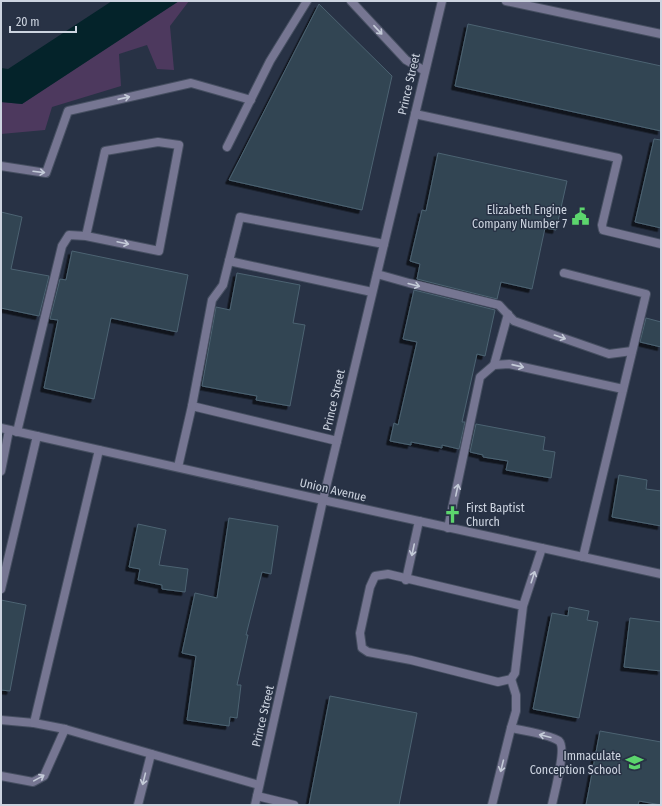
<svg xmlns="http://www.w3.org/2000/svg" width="662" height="806" font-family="'Fira Sans Condensed',sans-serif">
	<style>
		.green { fill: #4d395e }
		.water { fill: #04232a }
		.building { fill: #304553; stroke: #4d6372; filter: url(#shadow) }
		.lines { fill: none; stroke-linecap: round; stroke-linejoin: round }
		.lane-casing { stroke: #464f61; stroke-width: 10 }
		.street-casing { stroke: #464f61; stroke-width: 10 }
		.lane { stroke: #767692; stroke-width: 8 }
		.street { stroke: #767692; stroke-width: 8 }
		.oneway { stroke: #c4cbd8 }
		.labels { text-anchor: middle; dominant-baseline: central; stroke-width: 3; stroke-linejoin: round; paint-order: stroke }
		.street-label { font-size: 12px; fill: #cdd4e0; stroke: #283245 }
		.poi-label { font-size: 12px; fill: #cdd4e0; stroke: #283245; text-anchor: end }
	</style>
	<defs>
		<filter id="shadow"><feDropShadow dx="-3.5" dy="3.5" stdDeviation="0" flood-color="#0009"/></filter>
	</defs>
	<rect width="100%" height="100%" fill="#283245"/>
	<path class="green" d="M179 1H189L170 26 174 70 157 69 147 45 119 54 121 86 52 107 45 130 1 134V102L22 104Z"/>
	<path class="water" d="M112 1H179L22 104 1 102V68L8 69Z"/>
	<g class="building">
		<path d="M319 4 392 76 362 210 229 180Z"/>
		<path d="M468 24 661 66V131L455 86Z"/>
		<path d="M654 139 661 140V228L635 222Z"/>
		<path d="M438 153 567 181 556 230 545 228 532 289 501 282 497 299 417 279 420 264 410 261 422 210 426 211Z"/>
		<path d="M1 212 22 217 11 269 49 276 39 316 1 308Z"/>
		<path d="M72 251 188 275 177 332 111 318 94 399 44 388 58 320 50 319 60 279 66 280Z"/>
		<path d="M237 273 300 285 293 323 305 325 290 406 256 400 257 396 202 386 216 307 230 310Z"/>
		<path d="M414 290 495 310 485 356 477 354 462 422H465L459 449 442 445V448L411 442V445L390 441 394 423 398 425 417 342 403 339Z"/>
		<path d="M646 318 661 322V347L640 342Z"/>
		<path d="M476 424 545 437 543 450 555 452 551 478 506 470 508 461 483 457V455L470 452Z"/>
		<path d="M619 475 647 480 646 489 661 491V526L612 517Z"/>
		<path d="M229 518 278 526 271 574 262 572 246 635H248L237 685H241L237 718 230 717 229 726 187 720 196 656 182 653 195 593 217 598Z"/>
		<path d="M138 524 166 530 159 565 188 569 185 592 162 589V585L138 580 140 569 129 567Z"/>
		<path d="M1 600 26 605 10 691 1 690Z"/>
		<path d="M569 607 589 611 587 620 598 622 579 718 533 709 552 613 568 616Z"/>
		<path d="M630 618 661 622V671L624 667Z"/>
		<path d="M330 696 417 713 399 805H309Z"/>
		<path d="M600 731 661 742V805L639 801 638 805H586Z"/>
	</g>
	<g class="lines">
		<defs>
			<g id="lane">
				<path d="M415 114 618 158 602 225 603 230 661 244"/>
				<path d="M227 147 270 61 307 1"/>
				<path d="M1 166 46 173 68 111 191 83 251 100"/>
				<path d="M229 261 372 292"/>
				<path d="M564 273 646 294 583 557"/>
				<path d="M377 274 409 283 499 305 514 321 609 354 632 351"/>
				<path d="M494 365 508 314"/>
				<path d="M192 406 337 441"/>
				<path d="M17 432 62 246 69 235 86 236 159 251 179 145 158 142 105 151 86 236"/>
				<path d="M178 467 192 406 212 300 223 285 240 217 384 244"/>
				<path d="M1 471 9 430"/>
				<path d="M448 528 480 377 494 365 509 364 623 389"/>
				<path d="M406 580 419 521"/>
				<path d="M1 589 37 436"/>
				<path d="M523 606 388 574 375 576 370 587 360 633 362 648 368 652 411 660 498 682 511 679 515 673 523 606 542 548"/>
				<path d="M1 720 34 723 65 729 259 785"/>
				<path d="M34 723 99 450"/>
				<path d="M511 728C522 730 551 735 559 741 567 748 554 794 552 805"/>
				<path d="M1 776 33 782 44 776 65 729"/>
				<path d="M257 796 294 805"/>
				<path d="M138 805 151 754"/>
				<path d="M492 805 511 728 516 711V695L511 679"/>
			</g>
			<g id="street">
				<path d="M351 1 406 60 425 71"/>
				<path d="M506 1 661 34"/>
				<path d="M1 428 323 500 661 574"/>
				<path d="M255 805 323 500 442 1"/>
			</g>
		</defs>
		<use href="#lane" class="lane-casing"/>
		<use href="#street" class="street-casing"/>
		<use href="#lane" class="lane"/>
		<use href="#street" class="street"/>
	</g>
	<defs><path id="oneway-shaft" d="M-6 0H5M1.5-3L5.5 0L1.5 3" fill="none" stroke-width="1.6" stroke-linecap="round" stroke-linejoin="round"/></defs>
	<g class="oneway">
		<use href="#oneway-shaft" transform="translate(378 30) rotate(47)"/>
		<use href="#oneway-shaft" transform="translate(124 98) rotate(-13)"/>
		<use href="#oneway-shaft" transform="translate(39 172) rotate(7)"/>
		<use href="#oneway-shaft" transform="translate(123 243) rotate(12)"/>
		<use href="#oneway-shaft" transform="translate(414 285) rotate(14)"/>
		<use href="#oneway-shaft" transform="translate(560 337) rotate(19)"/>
		<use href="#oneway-shaft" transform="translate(518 366) rotate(13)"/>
		<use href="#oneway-shaft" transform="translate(457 490) rotate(-78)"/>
		<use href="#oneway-shaft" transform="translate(413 550) rotate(102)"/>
		<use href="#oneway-shaft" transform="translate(533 577) rotate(-72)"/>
		<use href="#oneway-shaft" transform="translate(545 736) rotate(-166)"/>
		<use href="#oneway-shaft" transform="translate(502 766) rotate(104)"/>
		<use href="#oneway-shaft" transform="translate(39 778) rotate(-29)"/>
		<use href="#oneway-shaft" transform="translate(144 779) rotate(104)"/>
	</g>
	<defs>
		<symbol id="civic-bare" viewBox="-9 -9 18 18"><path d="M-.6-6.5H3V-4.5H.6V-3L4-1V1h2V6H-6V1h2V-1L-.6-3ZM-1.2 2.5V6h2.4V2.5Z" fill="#5cd56d" stroke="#283245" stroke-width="2.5" paint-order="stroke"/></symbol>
		<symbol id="church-bare" viewBox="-9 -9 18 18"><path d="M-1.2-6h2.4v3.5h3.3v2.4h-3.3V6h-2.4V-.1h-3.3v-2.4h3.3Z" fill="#5cd56d" stroke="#283245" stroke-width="2.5" paint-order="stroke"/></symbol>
		<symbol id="school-bare" viewBox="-9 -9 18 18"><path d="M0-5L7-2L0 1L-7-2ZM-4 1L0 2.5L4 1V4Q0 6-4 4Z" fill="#5cd56d" stroke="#283245" stroke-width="2.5" paint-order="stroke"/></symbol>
	</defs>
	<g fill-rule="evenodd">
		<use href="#civic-bare" x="568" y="204" width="25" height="25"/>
		<use href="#church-bare" x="440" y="502" width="25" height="25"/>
		<use href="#school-bare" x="622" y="750" width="25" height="25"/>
	</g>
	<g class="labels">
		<g class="street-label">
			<text transform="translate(409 84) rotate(-77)">Prince Street</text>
			<text transform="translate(334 400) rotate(-77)">Prince Street</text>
			<text transform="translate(333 490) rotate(13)">Union Avenue</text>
			<text transform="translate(263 716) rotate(-77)">Prince Street</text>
		</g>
		<g class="poi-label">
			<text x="567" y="210">Elizabeth Engine<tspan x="567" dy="14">Company Number 7</tspan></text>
			<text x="466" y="508" text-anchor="start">First Baptist<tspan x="466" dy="14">Church</tspan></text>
			<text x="621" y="756">Immaculate<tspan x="621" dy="14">Conception School</tspan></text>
		</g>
	</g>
	<rect width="662" height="806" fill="none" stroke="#cdd4e0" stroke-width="4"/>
	<path d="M10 26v6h66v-6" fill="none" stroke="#cdd4e0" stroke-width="2"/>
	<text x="16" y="26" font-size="12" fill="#cdd4e0" stroke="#283245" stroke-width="3" paint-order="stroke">20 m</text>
</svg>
